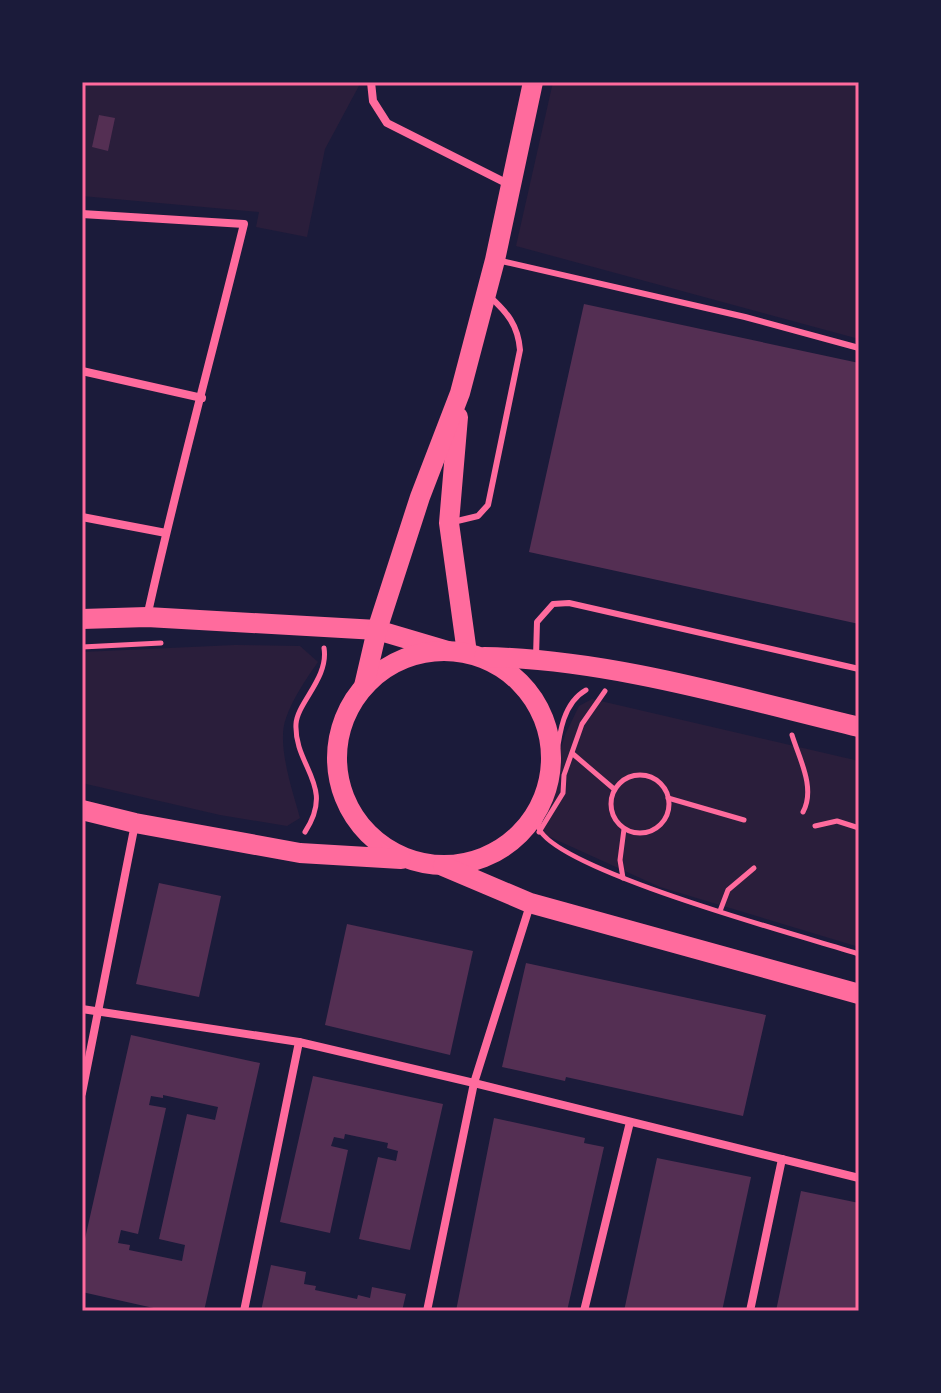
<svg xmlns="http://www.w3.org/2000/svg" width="941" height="1393" font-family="'Fira Sans Condensed',sans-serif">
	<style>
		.green { fill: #2a1e3b }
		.building { fill: #542f53; fill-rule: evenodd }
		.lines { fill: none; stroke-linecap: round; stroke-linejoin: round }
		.path { stroke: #ff6b9d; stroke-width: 5 }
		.service { stroke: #ff6b9d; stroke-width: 6 }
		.minor { stroke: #ff6b9d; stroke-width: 8 }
		.primary { stroke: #ff6b9d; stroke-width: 20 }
		.neatline { fill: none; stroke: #ff6b9d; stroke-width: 3 }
	</style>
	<rect width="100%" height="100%" fill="#1b1b3a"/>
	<g class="green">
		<path d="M82 82H361L325 149 307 237 256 227 259 212 82 196Z"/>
		<path d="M553 82H859V339L516 246Z"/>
		<path d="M235 645 300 646 318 662C306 679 293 698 286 718 276 744 293 792 300 818L287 826 220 815 82 783V652Z"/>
		<path d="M592 699 859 761V947L660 887 539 832 552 800 557 776 558 758 565 735 579 706Z"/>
	</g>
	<g class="building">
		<path d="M99 115 115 118 108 151 92 147Z"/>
		<path d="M584 304 859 363V624L529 552Z"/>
		<path d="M159 883 221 896 199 997 136 984Z"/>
		<path d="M347 924 473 951 450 1055 325 1025Z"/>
		<path d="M526 963 766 1015 743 1116 566 1077 565 1081 502 1067Z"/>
		<path d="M131 1035 260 1063 204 1311H167L82 1292V1252ZM163 1095 218 1107 215 1120 187 1114 159 1239 185 1245 182 1261 129 1250 130 1245 118 1243 121 1230 138 1234 166 1108 149 1105 151 1096 163 1098Z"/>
		<path d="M313 1076 443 1104 410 1250 359 1239 378 1157 396 1161 398 1151 387 1148 388 1143 345 1134 344 1139 334 1137 331 1146 348 1150 330 1233 280 1222Z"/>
		<path d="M494 1118 585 1138 584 1143 604 1147 567 1311H456Z"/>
		<path d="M657 1158 751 1177 722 1311H624Z"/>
		<path d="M801 1191 859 1203V1311H776Z"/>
		<path d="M271 1265 306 1272 304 1284 316 1286 315 1290 357 1299 358 1295 370 1298 372 1287 406 1294 402 1311H261Z"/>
	</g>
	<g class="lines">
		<g class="path">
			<path d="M82 647 161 643"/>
			<path d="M586 690C556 707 559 753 552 783 549 798 543 812 538 826 549 869 809 938 859 954"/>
			<path d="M792 735C799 758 816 788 803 812"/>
			<path d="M573 754 614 789"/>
			<circle cx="640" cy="804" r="29"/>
			<path d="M668 798 744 820"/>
			<path d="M815 826 837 821 859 828"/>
			<path d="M305 832C336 785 294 767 296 724 297 703 329 678 324 648"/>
			<path d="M539 832 563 793 564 775 582 724 605 691"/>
			<path d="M623 878 620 860 624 829"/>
			<path d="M720 911 728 890 754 868"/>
		</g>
		<g class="service">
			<path d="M497 260 745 317 859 348"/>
			<path d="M453 522 478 516 488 505 520 350C518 325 507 312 489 296"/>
			<path d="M536 657 537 622 553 604 569 603 859 669"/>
		</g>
		<g class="minor">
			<path d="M371 82 373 101 387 123 510 185"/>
			<path d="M82 214 244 224C212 355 176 485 147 617"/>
			<path d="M82 371 202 398"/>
			<path d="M82 517 166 533"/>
			<path d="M82 1009 299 1042 474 1083 859 1178"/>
			<path d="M82 1093 135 824"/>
			<path d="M244 1311 299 1042"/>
			<path d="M427 1311 474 1083 530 905"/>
			<path d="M584 1311 630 1122"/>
			<path d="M750 1311 782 1159"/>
		</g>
		<g class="primary">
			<path d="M458 417 449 523 467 653"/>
			<path d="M82 619 147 617 377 630 448 651"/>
			<circle cx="444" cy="758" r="107"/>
			<path d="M484 657C608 659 738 698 859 727"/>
			<path d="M364 686 377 630 420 497 460 393 495 260 533 82"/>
			<path d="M82 810 135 823 300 853 401 859"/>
			<path d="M443 866 530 903 859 994"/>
		</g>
	</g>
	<rect width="941" height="1393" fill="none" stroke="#1b1b3a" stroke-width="168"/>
	<rect x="84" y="84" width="773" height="1225" class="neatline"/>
</svg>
